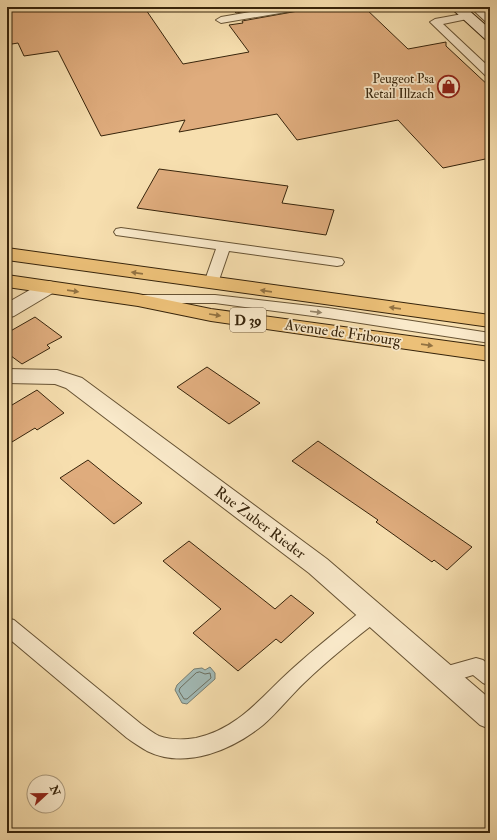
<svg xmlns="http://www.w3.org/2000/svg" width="497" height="840" font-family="'IM FELL Double Pica',serif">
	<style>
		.water { fill: #a2bab6; stroke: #777e72 }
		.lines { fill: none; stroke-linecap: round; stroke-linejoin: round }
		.shore { stroke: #6c6f60; stroke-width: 1 }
		.building { fill: #dfac7d; stroke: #37240b }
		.lane-casing { stroke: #675334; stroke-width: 2 }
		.street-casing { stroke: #675334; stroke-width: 2 }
		.secondary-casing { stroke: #37240b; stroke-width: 2 }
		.primary-casing { stroke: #37240b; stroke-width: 2 }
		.lane { fill: #faeacb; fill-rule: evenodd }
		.street { fill: #faeacb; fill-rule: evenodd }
		.secondary { fill: #faeacb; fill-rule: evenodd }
		.primary { fill: #ecc078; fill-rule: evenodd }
		.oneway { fill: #927242 }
		.oneway2 { fill: #98876b }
		.labels { text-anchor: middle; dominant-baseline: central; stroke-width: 3.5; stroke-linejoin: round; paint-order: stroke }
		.far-poi-label { font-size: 13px; fill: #37240b; stroke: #faeacb; text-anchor: end }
		.shield { fill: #faeacb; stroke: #725f45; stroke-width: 1 }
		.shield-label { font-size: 14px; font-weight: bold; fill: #37240b }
		.street-label { font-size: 15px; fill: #37240b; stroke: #faeacb }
	</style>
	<rect width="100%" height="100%" fill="#f7dfaf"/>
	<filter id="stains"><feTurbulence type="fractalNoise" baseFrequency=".005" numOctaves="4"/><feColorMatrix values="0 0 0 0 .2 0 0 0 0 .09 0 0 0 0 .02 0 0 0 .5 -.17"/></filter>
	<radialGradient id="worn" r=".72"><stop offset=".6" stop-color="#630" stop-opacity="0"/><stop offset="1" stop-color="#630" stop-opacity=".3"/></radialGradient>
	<path class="water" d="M210 667 215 673V679L187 704 182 703 175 690 177 685 194 669 202 668 205 670Z"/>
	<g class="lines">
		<path class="shore" d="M200 672 205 674 210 673 211 678 187 699H184L179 691 180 688 196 673Z"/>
	</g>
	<g class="building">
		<path d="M7 7H144L183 64 249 52 229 25 243 23 242 21 298 11 304 7H364L408 49 446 42V46L490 87V158L443 168 398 120 297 140 277 114 179 132 185 120 101 136 58 51 24 56 18 43 12 44 7 33Z"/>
		<path d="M231 7H271L236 13Z"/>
		<path d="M159 169 288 186 282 203 334 210 326 235 137 208Z"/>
		<path d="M35 317 62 337 47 345 50 348 22 364 7 353V333Z"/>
		<path d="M207 367 260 403 229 424 177 387Z"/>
		<path d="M37 390 64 413 37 430 35 428 7 445V408Z"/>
		<path d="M318 441 380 484 472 547 447 570 434 560 432 562 376 522 378 520 292 461Z"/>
		<path d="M88 460 114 481 142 503 114 524 60 478Z"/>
		<path d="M189 541 275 609 291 595 314 613 281 643 276 639 238 671 193 633 221 609 163 561Z"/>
	</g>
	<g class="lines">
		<defs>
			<g id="lane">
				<path d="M280 7H303L298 10 221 23 216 20 221 17Z"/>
				<path d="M470 7H481L490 15V23L486 22Z"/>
				<path d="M468 13 472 14 473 16 472 18 443 24 490 68V77L486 76 430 22 435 19Z"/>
				<path d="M121 228 337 258 342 259 344 262 342 265 337 266 229 251 218 283 216 286 211 287 206 286 204 283 216 249 116 235 114 232 116 229Z"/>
				<path d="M142 295H215L328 308 490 333V343L328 318 215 303H142L137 302 135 299 137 296Z"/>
				<path d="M373 605 380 607 382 613 380 619C354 639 329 659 305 682 291 695 278 712 263 725 232 750 186 770 147 751 140 747 133 742 127 738L7 637V618L14 620 141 724C147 728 153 733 159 736 170 740 184 740 196 738 239 728 260 698 291 670 315 648 341 628 366 607Z"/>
				<path d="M476 658 483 660 490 666V686L483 683 473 675 444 684 437 681 434 675 437 669Z"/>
			</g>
			<g id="street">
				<path d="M49 281 56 283 59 287 56 291 14 316 7 318V303L42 283Z"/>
				<path d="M7 369 57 370 82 378 327 559 490 699V729L480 725 309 573 66 388 55 384 7 383Z"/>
			</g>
			<path id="secondary" d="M450 7H465L490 29V40L485 39Z"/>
			<g id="primary">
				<path d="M7 248 490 315V327L7 260Z"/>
				<path d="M7 275 138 294 211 309 490 347V361L211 321 138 306 7 287Z"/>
			</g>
		</defs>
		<use href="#lane" class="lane-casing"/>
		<use href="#street" class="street-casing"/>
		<use href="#secondary" class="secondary-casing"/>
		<use href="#primary" class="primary-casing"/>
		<use href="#lane" class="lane"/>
		<use href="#street" class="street"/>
		<use href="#secondary" class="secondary"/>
		<use href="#primary" class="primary"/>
	</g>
	<defs><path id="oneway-solid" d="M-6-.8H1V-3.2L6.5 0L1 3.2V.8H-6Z"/></defs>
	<g class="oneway">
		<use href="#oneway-solid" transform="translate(137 273) rotate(-172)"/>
		<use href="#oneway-solid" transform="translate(73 291) rotate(8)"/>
		<use href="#oneway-solid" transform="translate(266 291) rotate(-172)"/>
		<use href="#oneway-solid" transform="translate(395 308) rotate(-172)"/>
		<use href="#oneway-solid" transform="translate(215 315) rotate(9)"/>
		<use href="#oneway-solid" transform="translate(427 345) rotate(8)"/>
	</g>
	<use class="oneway2" href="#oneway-solid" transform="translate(316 312) rotate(7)"/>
	<defs>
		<symbol id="shop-ring" viewBox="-11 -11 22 22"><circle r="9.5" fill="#faeacb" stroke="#8f2418" stroke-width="1.5"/><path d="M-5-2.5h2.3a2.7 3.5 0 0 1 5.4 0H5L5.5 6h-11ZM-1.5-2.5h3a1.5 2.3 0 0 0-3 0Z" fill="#8f2418"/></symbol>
	</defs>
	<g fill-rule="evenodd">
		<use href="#shop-ring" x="436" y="74" width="25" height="25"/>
	</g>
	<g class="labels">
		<g class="far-poi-label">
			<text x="434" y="79">Peugeot Psa<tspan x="434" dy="15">Retail Illzach</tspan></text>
		</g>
		<rect class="shield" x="230" y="308" width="36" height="24" rx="3"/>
		<g class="shield-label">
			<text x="248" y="320">D 39</text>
		</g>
		<g class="street-label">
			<text transform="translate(343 333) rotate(8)">Avenue de Fribourg</text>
			<text transform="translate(260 523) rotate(37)">Rue Zuber Rieder</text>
		</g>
	</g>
	<rect width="497" height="840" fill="none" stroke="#f7dfaf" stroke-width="24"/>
	<rect x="8" y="8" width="481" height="824" fill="none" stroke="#37240b" stroke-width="2"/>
	<rect x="12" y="12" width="473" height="816" fill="none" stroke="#37240b"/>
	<g transform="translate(46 794) rotate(68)"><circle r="19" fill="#faeacb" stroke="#ac9b7e"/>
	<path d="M0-3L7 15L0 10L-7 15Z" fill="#8f2418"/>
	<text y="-6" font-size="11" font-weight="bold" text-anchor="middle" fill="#37240b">N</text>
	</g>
	<rect width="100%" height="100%" filter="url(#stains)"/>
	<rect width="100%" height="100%" fill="url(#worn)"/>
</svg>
